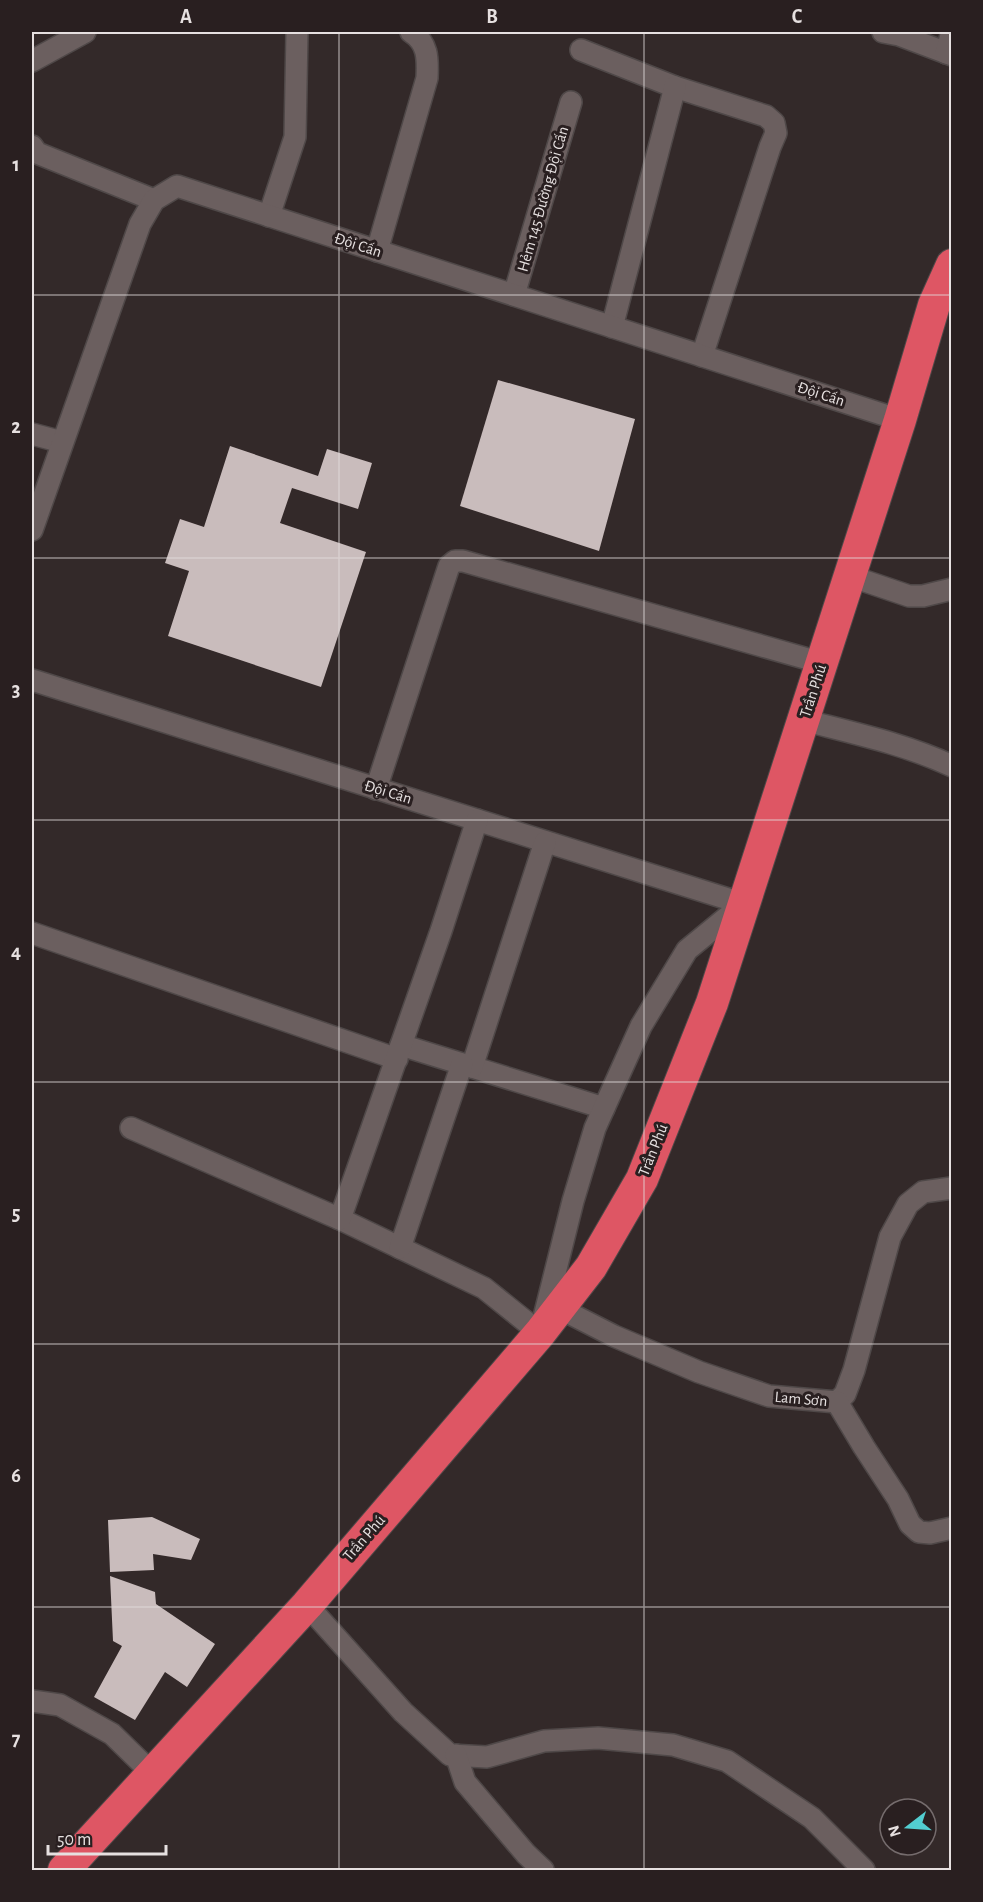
<svg xmlns="http://www.w3.org/2000/svg" width="983" height="1902" font-family="'Alegreya Sans',sans-serif">
	<style>
		.building { fill: #c9bcbc }
		.lines { fill: none; stroke-linecap: round; stroke-linejoin: round }
		.minor-casing { stroke: #4f4848; stroke-width: 24 }
		.highway-casing { stroke: #4f4848; stroke-width: 34 }
		.minor { stroke: #6b5f5f; stroke-width: 21 }
		.highway { stroke: #de5664; stroke-width: 32 }
		.grid { fill: none; stroke: #e6e0e0; stroke-width: 1.5; stroke-opacity: 0.55 }
		.labels { text-anchor: middle; dominant-baseline: central; stroke-width: 6; stroke-linejoin: round; paint-order: stroke }
		.street-label { font-size: 16px; fill: #e6e0e0; stroke: #291f20 }
		.neatline { fill: none; stroke: #e6e0e0; stroke-width: 2 }
		.grid-label { font-size: 20px; text-anchor: middle; font-weight: bold; fill: #e6e0e0 }
	</style>
	<rect width="100%" height="100%" fill="#332929"/>
	<g class="building">
		<path d="M498 380 635 419 599 551 460 506Z"/>
		<path d="M230 446 318 476 327 449 372 463 358 509 292 488 280 523 366 552 321 687 168 636 189 571 165 563 180 519 204 527Z"/>
		<path d="M152 1517 200 1539 191 1560 153 1554 154 1570 110 1572 108 1520Z"/>
		<path d="M110 1576 155 1592 156 1604 215 1644 187 1687 165 1672 135 1720 94 1697 122 1646 113 1641Z"/>
	</g>
	<g class="lines">
		<defs>
			<g id="minor">
				<path d="M883 32 899 35 952 55"/>
				<path d="M581 50 675 87 766 116 774 123 776 133 770 147 702 356"/>
				<path d="M946 53 952 32"/>
				<path d="M32 61 85 32"/>
				<path d="M32 146 37 153 154 200"/>
				<path d="M269 216 295 137 297 32"/>
				<path d="M377 251 427 78C428 58 428 43 411 32"/>
				<path d="M514 295 571 102"/>
				<path d="M612 327 675 87"/>
				<path d="M32 434 62 442"/>
				<path d="M32 530 140 224 154 200 177 186 900 420"/>
				<path d="M850 576 909 596H923L952 589"/>
				<path d="M32 680 744 904"/>
				<path d="M803 720C853 733 905 744 952 766"/>
				<path d="M376 789 449 566 455 561H463L822 663"/>
				<path d="M32 933 397 1059"/>
				<path d="M401 1045 604 1108"/>
				<path d="M472 1067 545 842"/>
				<path d="M131 1128 340 1219 484 1288 540 1333 573 1201 595 1128 641 1026 687 950 743 904"/>
				<path d="M340 1219 441 931 477 820"/>
				<path d="M400 1248 462 1064"/>
				<path d="M559 1308 614 1336 699 1372 769 1396 837 1402 845 1394 854 1370 890 1237 908 1204 923 1192 952 1188"/>
				<path d="M837 1402 864 1447 898 1499 910 1524 919 1532 930 1533 952 1528"/>
				<path d="M307 1605 403 1712 450 1755 487 1757 544 1741 598 1738 673 1745 727 1761 812 1818 864 1870"/>
				<path d="M32 1701 60 1705 112 1734 152 1773"/>
				<path d="M456 1755 465 1782 526 1854 543 1870"/>
			</g>
			<path id="highway" d="M64 1870 307 1605 540 1333 591 1267 642 1179 712 1003 900 420 934 305 952 265"/>
		</defs>
		<use href="#minor" class="minor-casing"/>
		<use href="#highway" class="highway-casing"/>
		<use href="#minor" class="minor"/>
		<use href="#highway" class="highway"/>
	</g>
	<path class="grid" d="M339 32V1870M644 32V1870M32 295H952M32 558H952M32 820H952M32 1082H952M32 1344H952M32 1607H952"/>
	<g class="labels">
		<g class="street-label">
			<text transform="translate(543 199) rotate(-74)">Hẻm 145 Đường Đội Cấn</text>
			<text transform="translate(358 245) rotate(18)">Đội Cấn</text>
			<text transform="translate(821 394) rotate(18)">Đội Cấn</text>
			<text transform="translate(813 691) rotate(-72)">Trần Phú</text>
			<text transform="translate(388 792) rotate(17)">Đội Cấn</text>
			<text transform="translate(653 1150) rotate(-68)">Trần Phú</text>
			<text transform="translate(801 1399) rotate(5)">Lam Sơn</text>
			<text transform="translate(364 1538) rotate(-49)">Trần Phú</text>
		</g>
	</g>
	<rect width="983" height="1902" fill="none" stroke="#291f20" stroke-width="66"/>
	<g transform="translate(908 1827) rotate(253)"><circle r="28" fill="#291f20" stroke="#756c6d" stroke-width="1.5"/>
	<path d="M0-4.5L10 22L0 15L-10 22Z" fill="#52cdd0"/>
	<text y="-9" font-size="16" font-weight="bold" text-anchor="middle" fill="#e6e0e0">N</text>
	</g>
	<path d="M48 1845v9h118v-9" fill="none" stroke="#e6e0e0" stroke-width="3"/>
	<text x="57" y="1845" font-size="18" fill="#e6e0e0" stroke="#291f20" stroke-width="4.5" paint-order="stroke">50 m</text>
	<rect x="33" y="33" width="917" height="1836" class="neatline"/>
	<g class="grid-label">
		<text x="186" y="23">A</text>
		<text x="492" y="23">B</text>
		<text x="797" y="23">C</text>
		<text x="16" y="171">1</text>
		<text x="16" y="433">2</text>
		<text x="16" y="696">3</text>
		<text x="16" y="958">4</text>
		<text x="16" y="1220">5</text>
		<text x="16" y="1482">6</text>
		<text x="16" y="1745">7</text>
	</g>
</svg>
